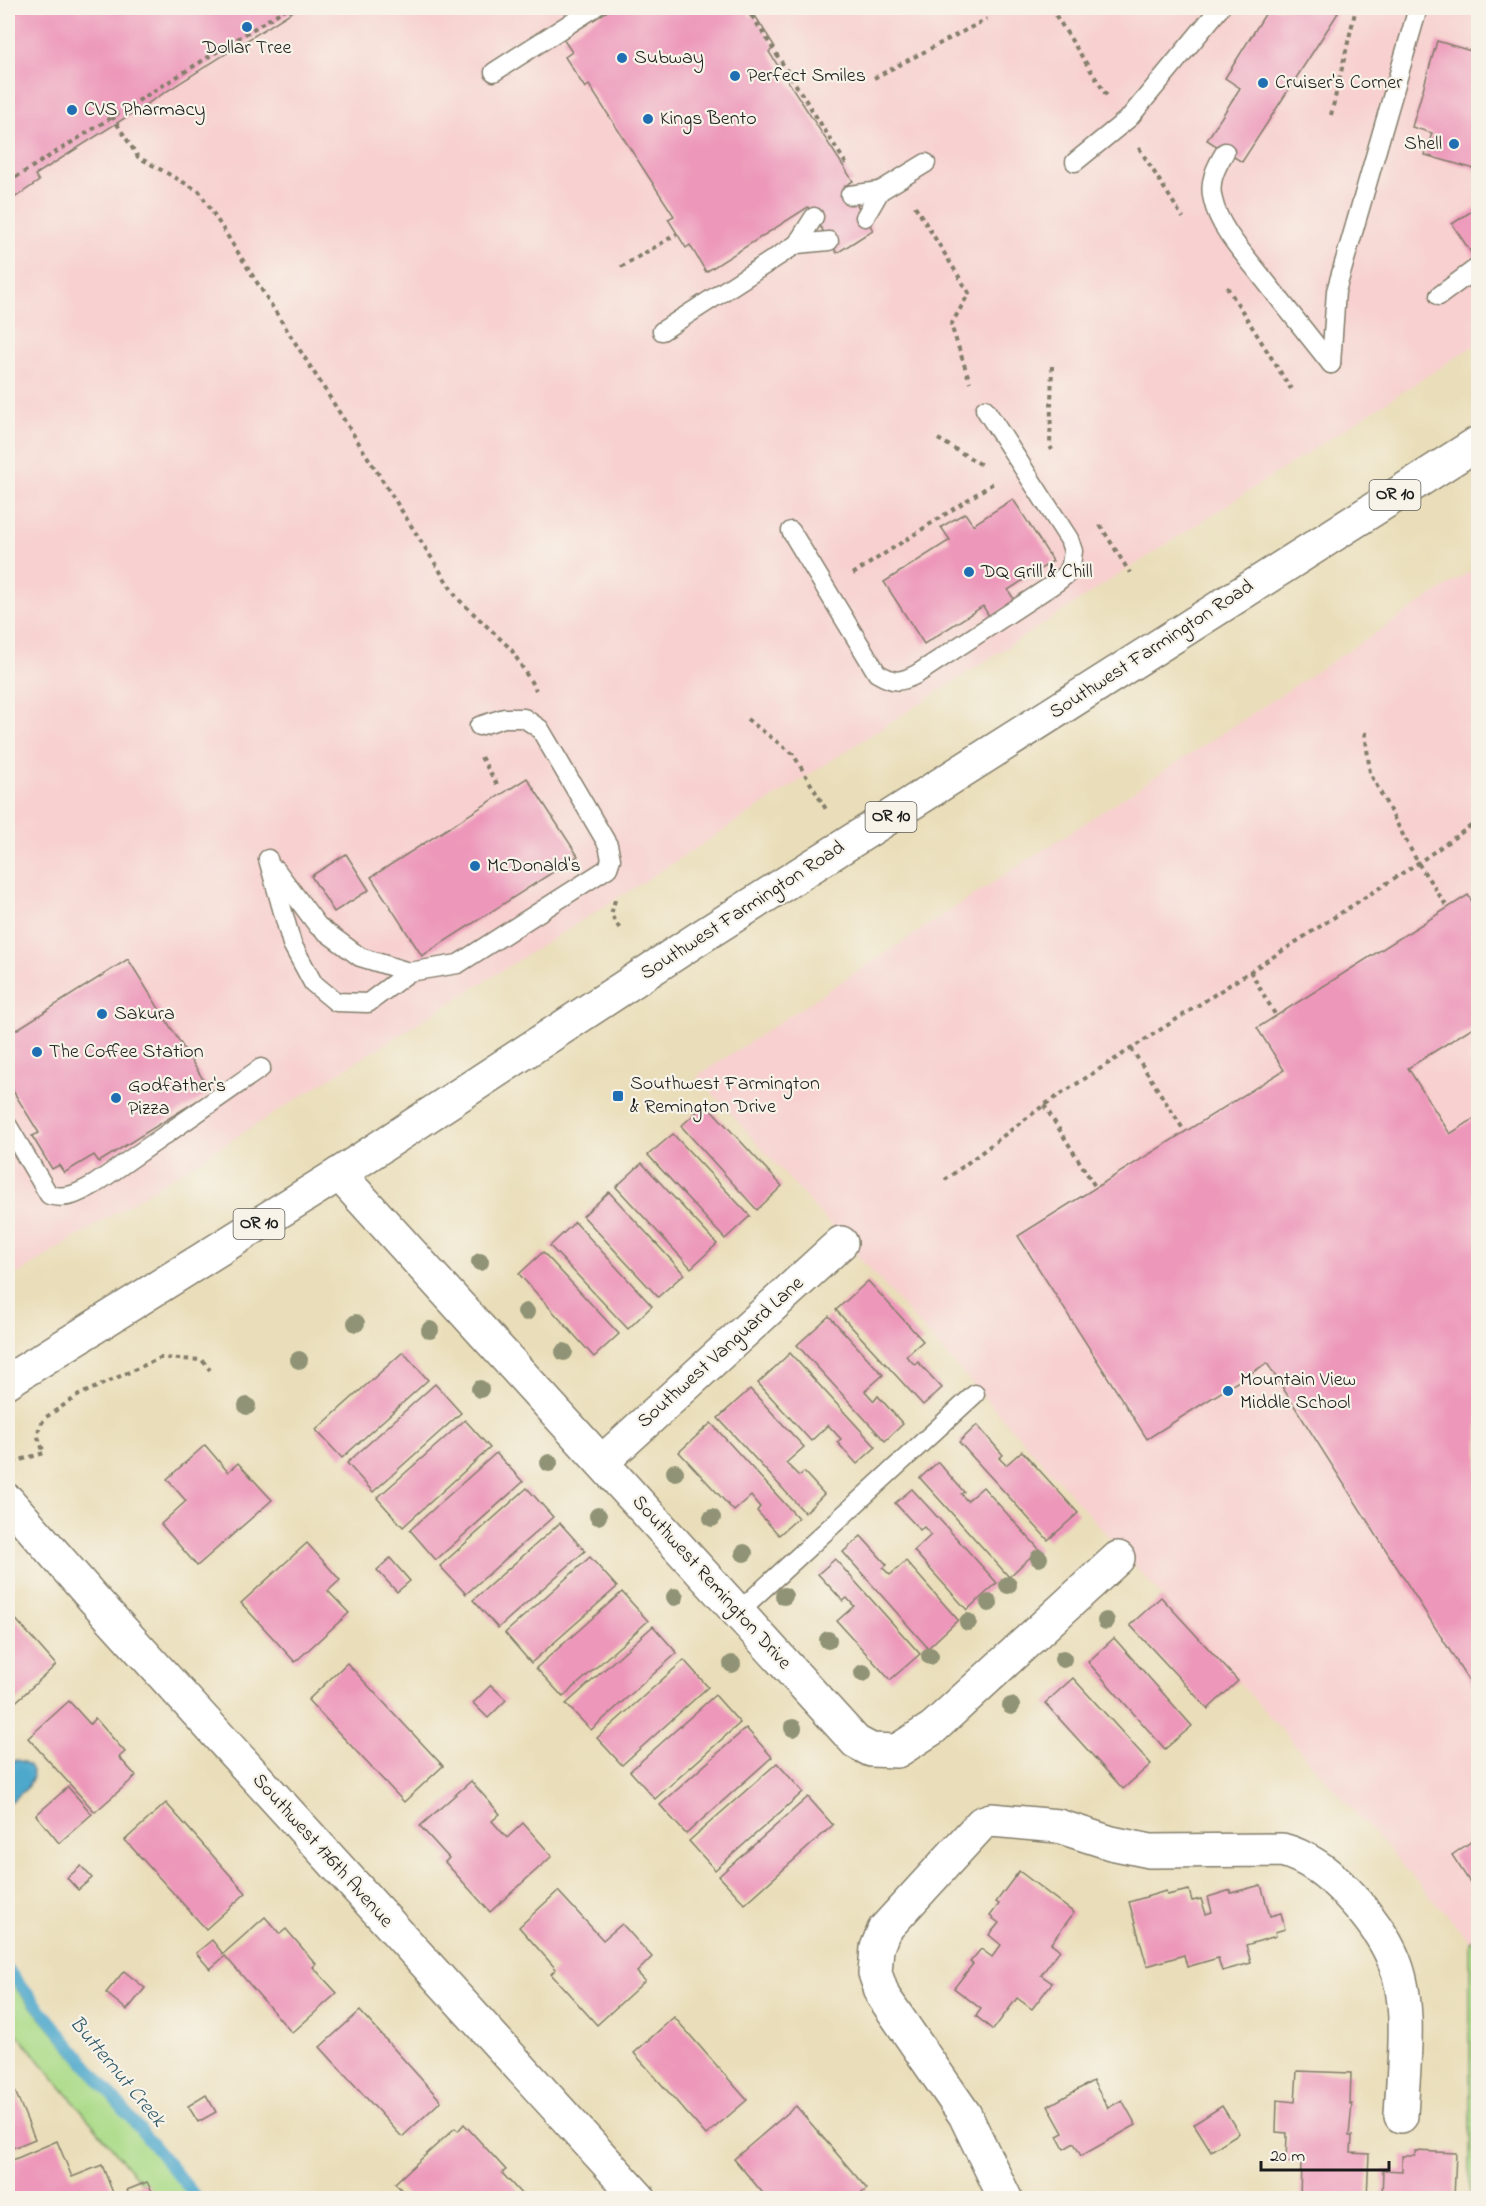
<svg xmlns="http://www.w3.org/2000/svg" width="1486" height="2206" font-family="'Indie Flower',sans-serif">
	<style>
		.built { fill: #f7d0cf }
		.green { fill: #abdb89; stroke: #647c52; stroke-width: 1.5 }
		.water { fill: #4ea8cc; stroke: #356274; stroke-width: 1.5 }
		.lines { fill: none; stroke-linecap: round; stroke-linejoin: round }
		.stream { stroke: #4ea8cc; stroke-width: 12 }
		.building { fill: #ed98ba }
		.lane-casing { stroke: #837d6b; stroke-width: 21 }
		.street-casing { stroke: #837d6b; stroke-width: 36 }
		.primary-casing { stroke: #837d6b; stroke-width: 36 }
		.path { stroke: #837d6b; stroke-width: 4; stroke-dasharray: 4.5 4.5; stroke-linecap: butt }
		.lane { stroke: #fff; stroke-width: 18 }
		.street { stroke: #fff; stroke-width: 33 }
		.primary { stroke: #fff; stroke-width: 33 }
		.tree { fill: #909375 }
		.poi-dot { fill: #1f6fb2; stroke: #f7f3e8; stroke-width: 2 }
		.labels { text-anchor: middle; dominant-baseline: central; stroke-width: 4.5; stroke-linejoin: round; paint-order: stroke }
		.shield { fill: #f7f3e8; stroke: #5e5c59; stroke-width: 1.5 }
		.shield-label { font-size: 18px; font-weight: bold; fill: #1c1c1c }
		.poi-label { font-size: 20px; fill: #1c1c1c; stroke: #f7f3e8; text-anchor: start }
		.street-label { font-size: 20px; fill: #1c1c1c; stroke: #f7f3e8 }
		.water-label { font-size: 21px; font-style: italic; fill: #325b6b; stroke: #f7f3e8 }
	</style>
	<rect width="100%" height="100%" fill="#f7f3e8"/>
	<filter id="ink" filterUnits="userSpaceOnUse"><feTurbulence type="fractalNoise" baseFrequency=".0167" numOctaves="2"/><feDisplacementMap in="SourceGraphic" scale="12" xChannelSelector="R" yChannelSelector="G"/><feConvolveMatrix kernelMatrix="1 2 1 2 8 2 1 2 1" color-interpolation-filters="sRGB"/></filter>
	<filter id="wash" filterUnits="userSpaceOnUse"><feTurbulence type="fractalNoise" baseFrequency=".008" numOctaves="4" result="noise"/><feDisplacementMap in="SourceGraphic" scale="24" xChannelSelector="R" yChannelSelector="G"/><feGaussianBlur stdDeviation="1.35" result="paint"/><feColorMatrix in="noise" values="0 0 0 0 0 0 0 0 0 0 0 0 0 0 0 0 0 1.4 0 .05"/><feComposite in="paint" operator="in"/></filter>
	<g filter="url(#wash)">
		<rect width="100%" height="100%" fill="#eadeba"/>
		<g class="built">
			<path d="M8 8H1478V343L648 879 8 1280Z"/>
			<path d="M1478 566V1935L1470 1941 697 1076Z"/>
		</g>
		<g class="green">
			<path d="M1478 1935V2198H1470V1941Z"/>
			<path d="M8 1979 191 2198H154L8 2023Z"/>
		</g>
		<path class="water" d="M16 1760C27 1762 32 1765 33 1777L26 1789 8 1804V1764Z"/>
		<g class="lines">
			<path class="stream" d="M8 1970 197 2198"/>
		</g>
		<g id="blocks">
			<g class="building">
				<path d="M8 8H298L35 175 39 181 8 202Z"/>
				<path d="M612 8H744L751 17 754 14 775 47 769 52 853 181 845 186 873 230 837 253 808 207 706 272 690 245 686 248 668 219 674 216 589 85 585 88 565 57 572 52 563 39Z"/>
				<path d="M1269 8H1329L1338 13 1242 162 1207 140 1240 88 1225 78Z"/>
				<path d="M1437 41 1478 53V170L1425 155 1432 133 1412 127Z"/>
				<path d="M1478 207V263L1452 224Z"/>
				<path d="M1013 499 1053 561 1008 590 1015 601 990 618 983 606 924 644 884 582 950 540 941 527 965 513 973 525Z"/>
				<path d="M527 778 578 856 422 956 371 877Z"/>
				<path d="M346 854 369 890 334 912 311 876Z"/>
				<path d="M1468 895 1478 911V1024L1408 1068 1450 1134 1478 1116V1695L1267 1363 1147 1439 1018 1236 1284 1070 1257 1028Z"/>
				<path d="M128 959 211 1092 99 1162 94 1155 64 1173 59 1165 52 1169 32 1136 39 1133 8 1083V1035Z"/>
				<path d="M706 1104 782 1186 757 1210 681 1126Z"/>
				<path d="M673 1134 750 1216 725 1239 648 1155Z"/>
				<path d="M642 1163 717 1244 691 1268 616 1187Z"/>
				<path d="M609 1192 684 1274 658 1297 583 1216Z"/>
				<path d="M575 1222 652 1306 628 1329 550 1246Z"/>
				<path d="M543 1252 619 1334 594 1357 519 1274Z"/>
				<path d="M868 1281 923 1341 906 1356 915 1365 918 1362 942 1388 923 1405 836 1310Z"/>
				<path d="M829 1316 883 1375 865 1391 874 1401 878 1396 903 1424 885 1441 797 1345Z"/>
				<path d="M403 1352 428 1380 342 1458 316 1430Z"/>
				<path d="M790 1353 876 1447 857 1464 837 1442 841 1439 828 1425 811 1441 758 1383Z"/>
				<path d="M435 1384 461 1413 373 1492 347 1463Z"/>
				<path d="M750 1389 804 1447 786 1463 799 1476 804 1472 824 1494 805 1513 718 1418Z"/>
				<path d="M465 1420 490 1448 403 1527 377 1498Z"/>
				<path d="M711 1423 798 1518 779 1535 757 1511 760 1507 751 1496 734 1511 679 1452Z"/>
				<path d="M977 1425 1003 1455 999 1458 1006 1465 1022 1451 1078 1513 1048 1540 959 1442Z"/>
				<path d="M205 1445 228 1472 238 1463 272 1500 197 1566 161 1524 186 1501 167 1479Z"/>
				<path d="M496 1453 523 1482 436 1560 410 1530Z"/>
				<path d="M938 1462 964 1492 961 1494 967 1501 983 1487 1039 1549 1009 1577 920 1478Z"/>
				<path d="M527 1488 553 1517 466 1594 440 1566Z"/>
				<path d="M912 1489 997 1583 967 1610 914 1551 931 1535 924 1527 920 1530 895 1503Z"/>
				<path d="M560 1523 585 1551 498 1628 473 1600Z"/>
				<path d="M861 1536 887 1565 883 1568 890 1575 906 1561 958 1620 928 1648 843 1552Z"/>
				<path d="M307 1543 340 1580 328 1591 349 1613 295 1662 241 1603Z"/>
				<path d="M590 1557 617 1587 531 1663 505 1633Z"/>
				<path d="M390 1558 410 1581 397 1592 377 1570Z"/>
				<path d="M835 1559 920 1654 890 1680 837 1621 854 1606 847 1598 843 1601 818 1574Z"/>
				<path d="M622 1592 648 1621 563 1697 536 1668Z"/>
				<path d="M1161 1597 1238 1681 1208 1709 1130 1625Z"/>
				<path d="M12 1615 56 1665 8 1709V1618Z"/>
				<path d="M653 1626 677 1653 591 1730 566 1704Z"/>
				<path d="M1114 1638 1192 1726 1165 1749 1088 1662Z"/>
				<path d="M684 1660 708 1687 622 1765 597 1738Z"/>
				<path d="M347 1663 443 1766 404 1802 308 1700Z"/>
				<path d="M1073 1678 1151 1764 1123 1789 1045 1703Z"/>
				<path d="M491 1685 506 1700 488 1718 473 1703Z"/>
				<path d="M715 1695 740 1723 655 1799 630 1771Z"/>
				<path d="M69 1701 90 1724 95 1718 125 1752 119 1757 136 1776 95 1812 28 1738Z"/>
				<path d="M746 1728 772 1757 686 1834 660 1805Z"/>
				<path d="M777 1763 803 1792 715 1870 689 1841Z"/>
				<path d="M471 1781 500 1814 492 1821 507 1838 523 1823 552 1856 490 1912 445 1862 449 1858 420 1826Z"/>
				<path d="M68 1787 92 1814 59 1843 36 1815Z"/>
				<path d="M808 1797 833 1825 745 1904 719 1876Z"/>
				<path d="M166 1803 246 1893 206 1929 125 1840Z"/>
				<path d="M1478 1837V1879L1471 1884 1452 1855Z"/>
				<path d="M81 1866 92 1878 78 1890 67 1878Z"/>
				<path d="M1019 1871 1074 1913 1051 1943 1060 1950 1041 1975 1052 1983 1032 2009 1017 1998 993 2030 976 2016 981 2009 954 1988 973 1964 970 1962 981 1949 992 1957 1001 1945 989 1935 999 1923 990 1916 999 1904 996 1902Z"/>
				<path d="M1261 1885 1270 1916 1281 1913 1285 1929 1275 1932 1276 1936 1246 1945 1251 1963 1222 1971 1218 1958 1187 1967 1184 1955 1147 1966 1129 1902 1166 1891 1167 1895 1189 1890 1192 1901 1201 1899 1206 1914 1212 1912 1208 1897 1231 1890V1893Z"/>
				<path d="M558 1891 603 1940 622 1924 652 1957 637 1972 645 1981 597 2025 551 1974 556 1969 519 1927Z"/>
				<path d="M265 1917 280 1934 286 1929 316 1964 313 1967 337 1993 292 2033 225 1956 210 1969 196 1953 212 1940 223 1954Z"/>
				<path d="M124 1971 145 1988 127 2010 106 1993Z"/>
				<path d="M360 2011 441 2101 402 2137 320 2047Z"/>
				<path d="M674 2017 747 2100 706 2135 634 2053Z"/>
				<path d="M1297 2071 1351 2073 1350 2104H1352L1349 2136H1352L1351 2153 1369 2154 1367 2198H1300L1301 2162H1286L1287 2133 1276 2132 1277 2100 1295 2102Z"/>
				<path d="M1093 2081 1108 2108 1122 2100 1136 2125 1081 2156 1074 2143 1064 2149 1057 2136 1063 2133 1048 2106Z"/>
				<path d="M15 2091 35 2139 8 2150V2094Z"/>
				<path d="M206 2095 216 2112 198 2122 188 2106Z"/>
				<path d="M796 2106 867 2189 855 2198H767L734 2159Z"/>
				<path d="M1222 2106 1239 2133 1211 2151 1194 2124Z"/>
				<path d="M464 2124 506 2170 502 2173 525 2198H409L395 2183 455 2128 458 2131Z"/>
				<path d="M57 2141 72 2177 102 2165 115 2198H8V2162Z"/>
				<path d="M1415 2151 1456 2153 1454 2198H1382L1383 2170 1402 2171V2156H1415Z"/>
				<path d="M147 2182 153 2193 140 2198H130L127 2190Z"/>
			</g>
		</g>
	</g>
	<g filter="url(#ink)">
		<use href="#blocks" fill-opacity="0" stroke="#837d6b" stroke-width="1.5"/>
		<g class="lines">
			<defs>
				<g id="lane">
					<path d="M494 72 594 8"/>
					<path d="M1225 152C1216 167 1208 182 1213 200 1219 228 1245 255 1262 277 1285 306 1308 335 1331 364"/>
					<path d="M1075 162 1129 118 1220 8"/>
					<path d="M850 195 880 191"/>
					<path d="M865 217 880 191 926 163"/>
					<path d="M797 244 829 241"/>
					<path d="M1439 296 1478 267"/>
					<path d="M662 331 797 244 814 217"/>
					<path d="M1331 364 1336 291 1418 8"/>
					<path d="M791 531 877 673C894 683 900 683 917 674L1057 582 1067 574 1071 565 1073 551 1069 539 985 409"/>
					<path d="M268 859 292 944 313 983 336 1002 368 1003 409 972 458 964 608 868 611 859 608 845 540 729 524 718H504L479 726"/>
					<path d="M276 870 318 926 360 957 409 972"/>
					<path d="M8 1126 49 1195C67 1200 79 1193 95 1184L261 1068"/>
					<path d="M738 1612 975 1394"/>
				</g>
				<g id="street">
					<path d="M339 1174 856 1742 871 1750 897 1751 933 1728 1118 1558"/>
					<path d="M602 1462 841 1243"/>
					<path d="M8 1501 92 1597 639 2198"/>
					<path d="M1005 2198 965 2115 883 1996 875 1973 877 1948 884 1930 982 1823 991 1820 1058 1826 1111 1843 1150 1851 1282 1850C1309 1857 1330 1874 1349 1895 1366 1913 1383 1934 1393 1958 1413 2003 1403 2067 1401 2116"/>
				</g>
				<path id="primary" d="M8 1381 339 1174 696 940 1478 443"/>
			</defs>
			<use href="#lane" class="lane-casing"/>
			<use href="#street" class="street-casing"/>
			<use href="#primary" class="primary-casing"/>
			<g class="path">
				<path d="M747 8 847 165"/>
				<path d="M1051 8 1107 96"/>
				<path d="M874 78 987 19"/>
				<path d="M1331 115 1356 8"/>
				<path d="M112 116 138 157 199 191 457 598 511 649 536 690"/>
				<path d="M1139 148 1183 218"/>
				<path d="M8 182 287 8"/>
				<path d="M915 206 969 293 951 325 970 382"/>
				<path d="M621 267 677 234"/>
				<path d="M1227 287 1291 389"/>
				<path d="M1052 366 1050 446 1052 450"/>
				<path d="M938 439 982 465"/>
				<path d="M1100 525 1130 573"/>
				<path d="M853 574 995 482"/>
				<path d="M747 719 793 754 827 811"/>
				<path d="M1365 732 1370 773 1418 863 1448 908"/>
				<path d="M481 757 498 786"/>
				<path d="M615 900 611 915 620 929"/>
				<path d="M1250 971 1276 1016"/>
				<path d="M1131 1048 1185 1132"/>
				<path d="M1044 1105 1096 1188"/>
				<path d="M945 1180 1044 1105 1418 863 1478 821"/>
				<path d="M13 1462 44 1453 38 1437 39 1427 46 1417 79 1395 160 1358 202 1360 210 1370"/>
			</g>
			<use href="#lane" class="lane"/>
			<use href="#street" class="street"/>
			<use href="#primary" class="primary"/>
		</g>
		<g class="tree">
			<circle cx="480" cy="1262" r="9"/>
			<circle cx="526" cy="1312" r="9"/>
			<circle cx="356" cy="1323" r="9"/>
			<circle cx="430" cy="1330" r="9"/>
			<circle cx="564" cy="1352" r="9"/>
			<circle cx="299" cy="1360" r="9"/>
			<circle cx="480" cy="1389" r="9"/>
			<circle cx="247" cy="1406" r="9"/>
			<circle cx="549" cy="1463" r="9"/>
			<circle cx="675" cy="1472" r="9"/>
			<circle cx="598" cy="1516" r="9"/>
			<circle cx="712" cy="1518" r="9"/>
			<circle cx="744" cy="1553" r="9"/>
			<circle cx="1039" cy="1558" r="9"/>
			<circle cx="1008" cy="1585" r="9"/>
			<circle cx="784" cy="1596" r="9"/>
			<circle cx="675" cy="1597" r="9"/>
			<circle cx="989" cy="1603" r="9"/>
			<circle cx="1106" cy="1621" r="9"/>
			<circle cx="968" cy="1622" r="9"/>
			<circle cx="828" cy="1640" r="9"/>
			<circle cx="930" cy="1656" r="9"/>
			<circle cx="1063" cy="1659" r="9"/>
			<circle cx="732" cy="1664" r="9"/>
			<circle cx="863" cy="1673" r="9"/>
			<circle cx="1011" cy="1706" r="9"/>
			<circle cx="793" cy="1728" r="9"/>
		</g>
	</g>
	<g class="poi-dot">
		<circle cx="247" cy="27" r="6"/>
		<circle cx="622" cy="58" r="6"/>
		<circle cx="735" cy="76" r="6"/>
		<circle cx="1263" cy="83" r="6"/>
		<circle cx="72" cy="110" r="6"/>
		<circle cx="648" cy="119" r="6"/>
		<circle cx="1454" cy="144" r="6"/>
		<circle cx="969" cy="572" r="6"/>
		<circle cx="475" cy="866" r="6"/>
		<circle cx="102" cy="1014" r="6"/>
		<circle cx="37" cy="1052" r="6"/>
		<rect x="612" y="1090" width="12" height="12" rx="3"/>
		<circle cx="116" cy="1098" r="6"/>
		<circle cx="1228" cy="1391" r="6"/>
	</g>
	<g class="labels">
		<g class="shield">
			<rect x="1369.5" y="480" width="51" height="30" rx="4.5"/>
			<rect x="865.5" y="802" width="51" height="30" rx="4.5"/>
			<rect x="233.5" y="1209" width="51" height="30" rx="4.5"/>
		</g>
		<g class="shield-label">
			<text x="1395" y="495">OR 10</text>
			<text x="891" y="817">OR 10</text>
			<text x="259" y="1224">OR 10</text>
		</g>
		<g class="poi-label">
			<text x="247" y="48" text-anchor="middle">Dollar Tree</text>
			<text x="634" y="58">Subway</text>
			<text x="747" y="76">Perfect Smiles</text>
			<text x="1275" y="83">Cruiser's Corner</text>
			<text x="84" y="110">CVS Pharmacy</text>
			<text x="660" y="119">Kings Bento</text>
			<text x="1442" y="144" text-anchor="end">Shell</text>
			<text x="981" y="572">DQ Grill &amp; Chill</text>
			<text x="487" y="866">McDonald's</text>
			<text x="114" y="1014">Sakura</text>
			<text x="49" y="1052">The Coffee Station</text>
			<text x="630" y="1084">Southwest Farmington<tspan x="630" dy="23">&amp; Remington Drive</tspan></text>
			<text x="128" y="1086">Godfather's<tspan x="128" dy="23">Pizza</tspan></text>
			<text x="1240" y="1380">Mountain View<tspan x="1240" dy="23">Middle School</tspan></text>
		</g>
		<g class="street-label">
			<text transform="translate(1152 650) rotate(-33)">Southwest Farmington Road</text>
			<text transform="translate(743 911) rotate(-33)">Southwest Farmington Road</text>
			<text transform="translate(721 1353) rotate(-42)">Southwest Vanguard Lane</text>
			<text transform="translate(711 1583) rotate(48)">Southwest Remington Drive</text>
			<text transform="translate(322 1851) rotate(48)">Southwest 176th Avenue</text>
		</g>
		<g class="water-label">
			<text transform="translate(117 2072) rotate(50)">Butternut Creek</text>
		</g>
	</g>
	<rect width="1486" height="2206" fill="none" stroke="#f7f3e8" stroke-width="30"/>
	<path d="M1261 2161v9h128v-9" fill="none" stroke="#1c1c1c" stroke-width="3"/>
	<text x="1270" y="2161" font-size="18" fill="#1c1c1c" stroke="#f7f3e8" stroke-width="4.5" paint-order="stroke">20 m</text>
</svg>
